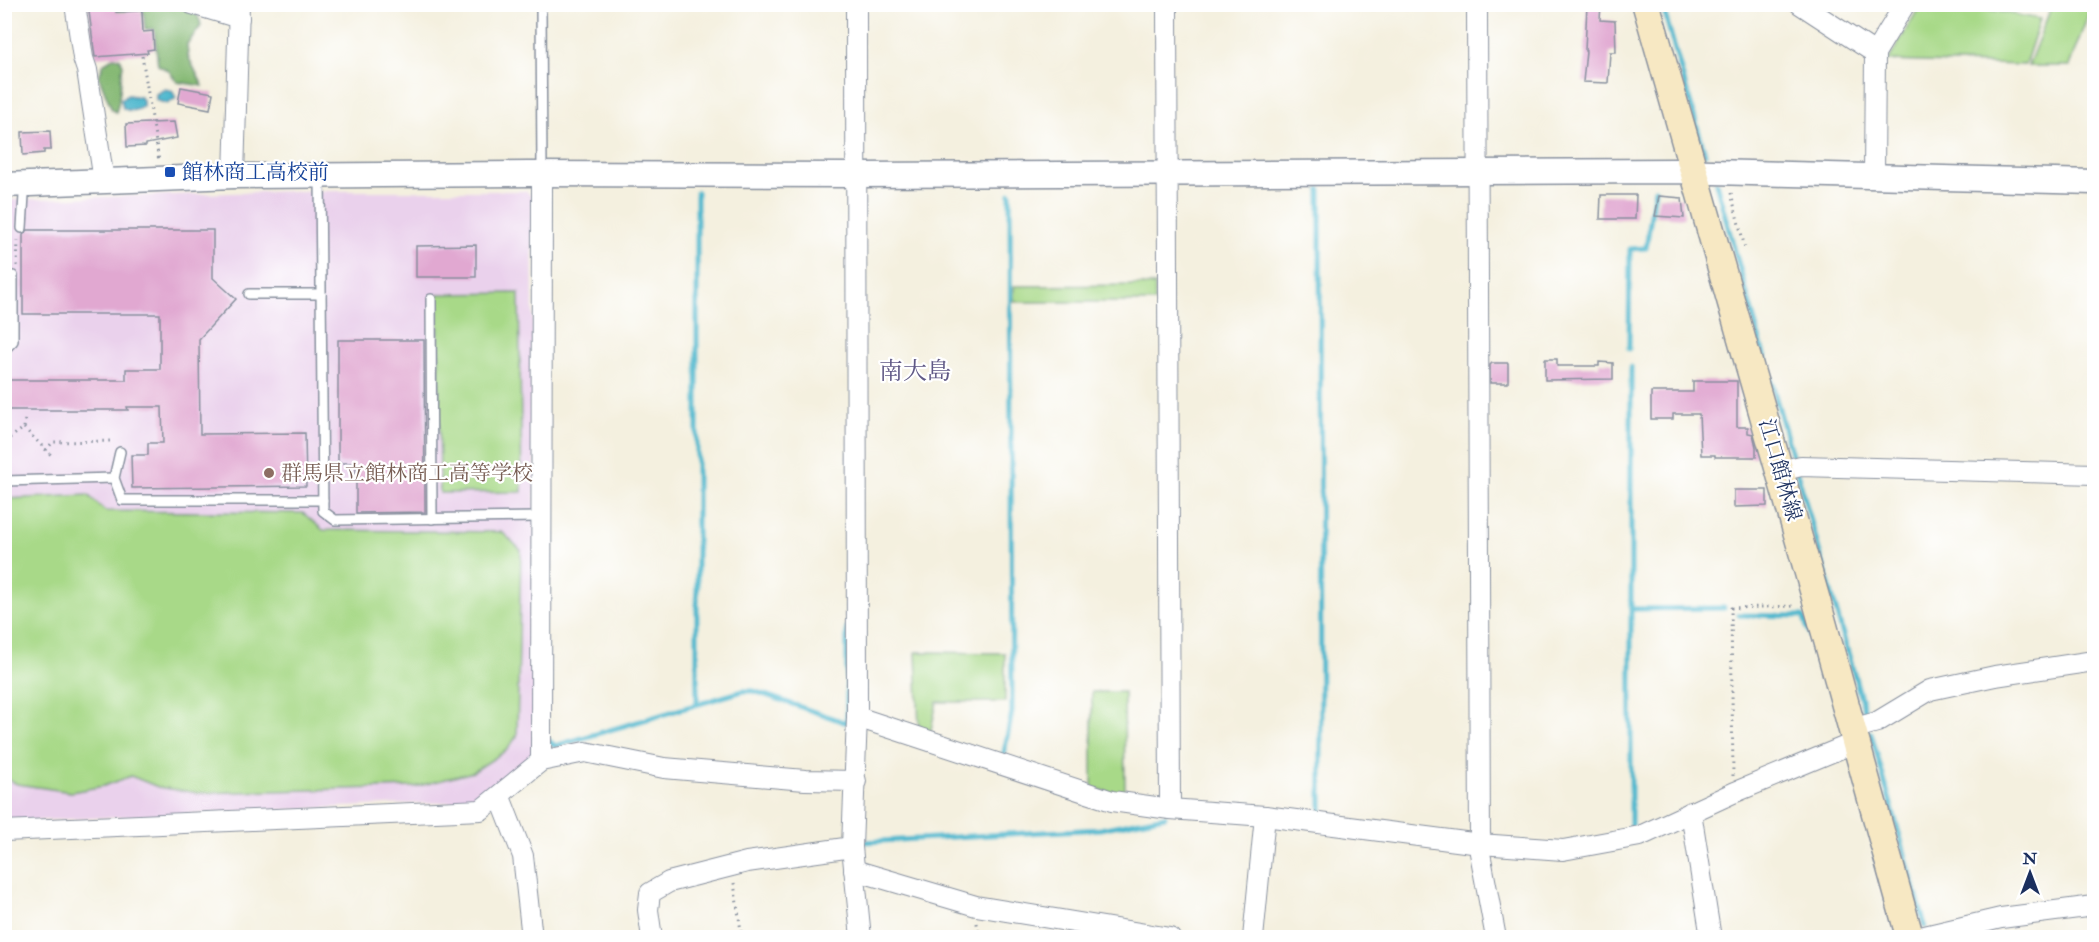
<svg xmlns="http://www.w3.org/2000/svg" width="2099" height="942" font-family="'IM FELL Double Pica','Noto Serif JP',serif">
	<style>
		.built { fill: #ead1ec }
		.green { fill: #a8d988; stroke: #628473; stroke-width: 1.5 }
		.forest { fill: #86b974; stroke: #507469; stroke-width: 1.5 }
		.water { fill: #50b8ce; stroke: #367496; stroke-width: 1.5 }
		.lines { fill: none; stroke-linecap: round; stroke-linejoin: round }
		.stream { stroke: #50b8ce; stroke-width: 5 }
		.building { fill: #e1a8d1 }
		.service-casing { stroke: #88909e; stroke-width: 12 }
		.minor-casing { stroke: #88909e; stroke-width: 22 }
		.tertiary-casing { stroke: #88909e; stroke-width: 27 }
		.secondary-casing { stroke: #88909e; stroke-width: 30 }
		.path { stroke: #88909e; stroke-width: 3; stroke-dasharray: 1.5 4.5; stroke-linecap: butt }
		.service { stroke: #fff; stroke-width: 9 }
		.minor { stroke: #fff; stroke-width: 20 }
		.tertiary { stroke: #fff; stroke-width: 24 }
		.secondary { stroke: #f7e8c3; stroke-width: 27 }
		.transit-dot { fill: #1a4fb4; stroke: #fff; stroke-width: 2 }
		.education-dot { fill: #8d6e63; stroke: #fff; stroke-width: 2 }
		.labels { text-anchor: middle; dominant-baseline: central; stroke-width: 4.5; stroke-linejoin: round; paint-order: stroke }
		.transit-label { font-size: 21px; fill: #164399; stroke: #fff; text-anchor: start }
		.street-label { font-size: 21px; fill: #1b2f5e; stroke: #fff }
		.education-label { font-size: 21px; fill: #785e54; stroke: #fff; text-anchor: start }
		.quarter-label { font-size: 24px; fill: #605986; stroke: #fff }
	</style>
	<rect width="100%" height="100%" fill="#fff"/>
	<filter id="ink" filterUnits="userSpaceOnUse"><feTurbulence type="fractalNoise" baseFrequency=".0167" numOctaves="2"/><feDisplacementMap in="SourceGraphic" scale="12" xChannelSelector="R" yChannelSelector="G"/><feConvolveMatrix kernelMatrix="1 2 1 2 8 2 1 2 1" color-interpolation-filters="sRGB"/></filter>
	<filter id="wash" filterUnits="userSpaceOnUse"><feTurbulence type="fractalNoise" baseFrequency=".008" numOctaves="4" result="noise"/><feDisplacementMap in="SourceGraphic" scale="24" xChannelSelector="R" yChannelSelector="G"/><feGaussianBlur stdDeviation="1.35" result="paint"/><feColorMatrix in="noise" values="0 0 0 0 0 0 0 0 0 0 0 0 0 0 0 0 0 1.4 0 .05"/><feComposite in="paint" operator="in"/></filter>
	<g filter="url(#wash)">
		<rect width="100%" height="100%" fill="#f4f0df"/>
		<path class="built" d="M297 191H526L532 197 537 745 533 758 475 801 5 822V200Z"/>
		<g class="green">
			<path d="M1921 4 1965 5 2040 19 2025 65 1888 61Z"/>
			<path d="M2052 5H2092L2069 66H2028Z"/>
			<path d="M1155 285V302H1014V286Z"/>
			<path d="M519 293 522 492 440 493 438 294Z"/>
			<path d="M88 495 105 511 303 513 323 530 502 532 521 550 517 736 507 750 473 772 415 787 199 793 158 787 131 776 104 786 71 792 17 784 5 778V499Z"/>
			<path d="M916 652 1005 653V702H937L930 734 919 730Z"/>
			<path d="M1092 692H1124L1125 796 1092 788Z"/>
		</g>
		<g class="forest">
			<path d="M182 4C192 7 200 16 201 26L187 44 188 56 203 86 177 82 169 71 158 65 154 29H145L143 8 126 10 125 31H120L116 5Z"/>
			<path d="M114 57 120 58 123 65C120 80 121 98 116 112L112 110 99 77 103 64Z"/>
		</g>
		<g class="water">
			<path d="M165 89 172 91 176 98 167 104 156 100V94Z"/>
			<path d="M128 95 140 97 143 100V106C137 111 130 112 123 108L121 99Z"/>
		</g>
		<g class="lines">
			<g class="stream">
				<path d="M1662 4 1705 154"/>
				<path d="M1716 183 1794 463"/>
				<path d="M1320 190 1321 816"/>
				<path d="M1629 349 1630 249 1646 248 1655 189"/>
				<path d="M1797 472 1866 716"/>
				<path d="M1631 609 1724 608"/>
				<path d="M1739 615 1803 616 1816 651"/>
				<path d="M697 704V192"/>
				<path d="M1871 733 1925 926"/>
				<path d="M548 740 555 746 743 691H754L847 723V628"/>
				<path d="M1003 758 1012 712 1010 193"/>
				<path d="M1631 829V367"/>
				<path d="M863 842 1100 829 1165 816"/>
			</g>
		</g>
		<g id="blocks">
			<g class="building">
				<path d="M88 4H115L116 12 142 11 143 32 153 31 154 49 147 50 148 53 95 57Z"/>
				<path d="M1587 4H1601L1600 20 1615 21 1616 52H1610L1608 83 1583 82 1586 51H1585Z"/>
				<path d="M181 87 213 93 210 109 178 103Z"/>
				<path d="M174 122 177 138 146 144V146L127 147 126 124Z"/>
				<path d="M50 131 51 150H44V153L23 155 22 132Z"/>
				<path d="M1601 195H1636L1635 219H1600Z"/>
				<path d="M1659 196 1682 198 1684 218 1655 216Z"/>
				<path d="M28 230H213V278L236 299 199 339 200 434 305 433 306 486 132 488 131 455H148V443H163L162 407H127L128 410H4V380H126V369H160V314H23V235Z"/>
				<path d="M476 245V277H416V246Z"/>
				<path d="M338 340H424L425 512 356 513V463H338Z"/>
				<path d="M1545 359H1557V366H1599V362L1613 363V379L1545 380Z"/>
				<path d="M1492 363H1508V383H1490V365Z"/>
				<path d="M1693 381H1737V427H1748V433L1753 434 1756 447V457H1715V455H1701L1699 414H1673V419H1651V392H1693Z"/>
				<path d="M1734 490H1767V506L1734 507Z"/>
			</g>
		</g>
	</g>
	<g filter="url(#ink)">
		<use href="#blocks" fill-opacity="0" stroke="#88909e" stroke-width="1.5"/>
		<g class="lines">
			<defs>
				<g id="service">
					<path d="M541 4 542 174"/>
					<path d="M320 176 323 511 335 520 540 517"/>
					<path d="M22 228 24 195 22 185"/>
					<path d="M249 294H321"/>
					<path d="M431 299 432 519"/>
					<path d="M4 350 13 341V276"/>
					<path d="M120 452 114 478 122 500H323"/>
					<path d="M4 481 114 478"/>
				</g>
				<g id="minor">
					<path d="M75 4 83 58 87 70 104 181"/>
					<path d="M192 4 239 18"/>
					<path d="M856 4 857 717 852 847 861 938"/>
					<path d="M1167 4 1170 809"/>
					<path d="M1477 4 1480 853 1496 938"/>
					<path d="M1800 4 1875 53 1874 175"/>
					<path d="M1875 53 1905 4"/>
					<path d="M234 176 239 4"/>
					<path d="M1780 471 1801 466 2094 474"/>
					<path d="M857 717 1112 801 1170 809 1265 816 1480 844 1563 850 1640 836 1733 793 1856 742"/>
					<path d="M1852 729 1877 722 1930 690 1995 676 2094 661"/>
					<path d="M541 761 542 174"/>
					<path d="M500 797 523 856 532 938"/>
					<path d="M1691 812 1711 938"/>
					<path d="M4 831 481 810 541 761 585 752 664 768 805 780 856 781"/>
					<path d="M854 870 976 906 1170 938"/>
					<path d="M652 938 648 910 650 893 669 882 747 862 852 847"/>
					<path d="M1253 938 1265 816"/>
					<path d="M1916 938 2001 918 2094 906"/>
				</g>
				<path id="tertiary" d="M4 185 234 176 529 174 857 175 1676 171 2094 182"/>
				<path id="secondary" d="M1646 4 1818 606 1910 938"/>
			</defs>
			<use href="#service" class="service-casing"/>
			<use href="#minor" class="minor-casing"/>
			<use href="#tertiary" class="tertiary-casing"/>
			<use href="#secondary" class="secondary-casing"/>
			<g class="path">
				<path d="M142 56 159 161"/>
				<path d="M1731 193 1745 248"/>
				<path d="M17 266 18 240"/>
				<path d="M24 428 53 457"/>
				<path d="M4 439H8L24 428 25 418"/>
				<path d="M46 450 53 442 114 441"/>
				<path d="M1733 776 1731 608 1796 606"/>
				<path d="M734 883 742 938"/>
				<path d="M977 923 979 938"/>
			</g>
			<use href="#service" class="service"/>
			<use href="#minor" class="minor"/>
			<use href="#tertiary" class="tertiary"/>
			<use href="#secondary" class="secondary"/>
		</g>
	</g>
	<rect class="transit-dot" x="164" y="166" width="12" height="12" rx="3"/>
	<circle class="education-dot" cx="269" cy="473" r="6"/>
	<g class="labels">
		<g class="transit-label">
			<text x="182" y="172">館林商工高校前</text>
		</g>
		<g class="street-label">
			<text transform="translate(1780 470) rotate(74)">江口館林線</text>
		</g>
		<g class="education-label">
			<text x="281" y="473">群馬県立館林商工高等学校</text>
		</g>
		<g class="quarter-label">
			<text x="915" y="371">南大島</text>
		</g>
	</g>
	<rect width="2099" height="942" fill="none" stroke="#fff" stroke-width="24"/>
	<g transform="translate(2030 873)" stroke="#ffffff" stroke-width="4.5" paint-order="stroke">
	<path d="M0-4.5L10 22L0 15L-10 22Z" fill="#1b2f5e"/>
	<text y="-9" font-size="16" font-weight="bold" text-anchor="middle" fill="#1b2f5e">N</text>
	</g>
</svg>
